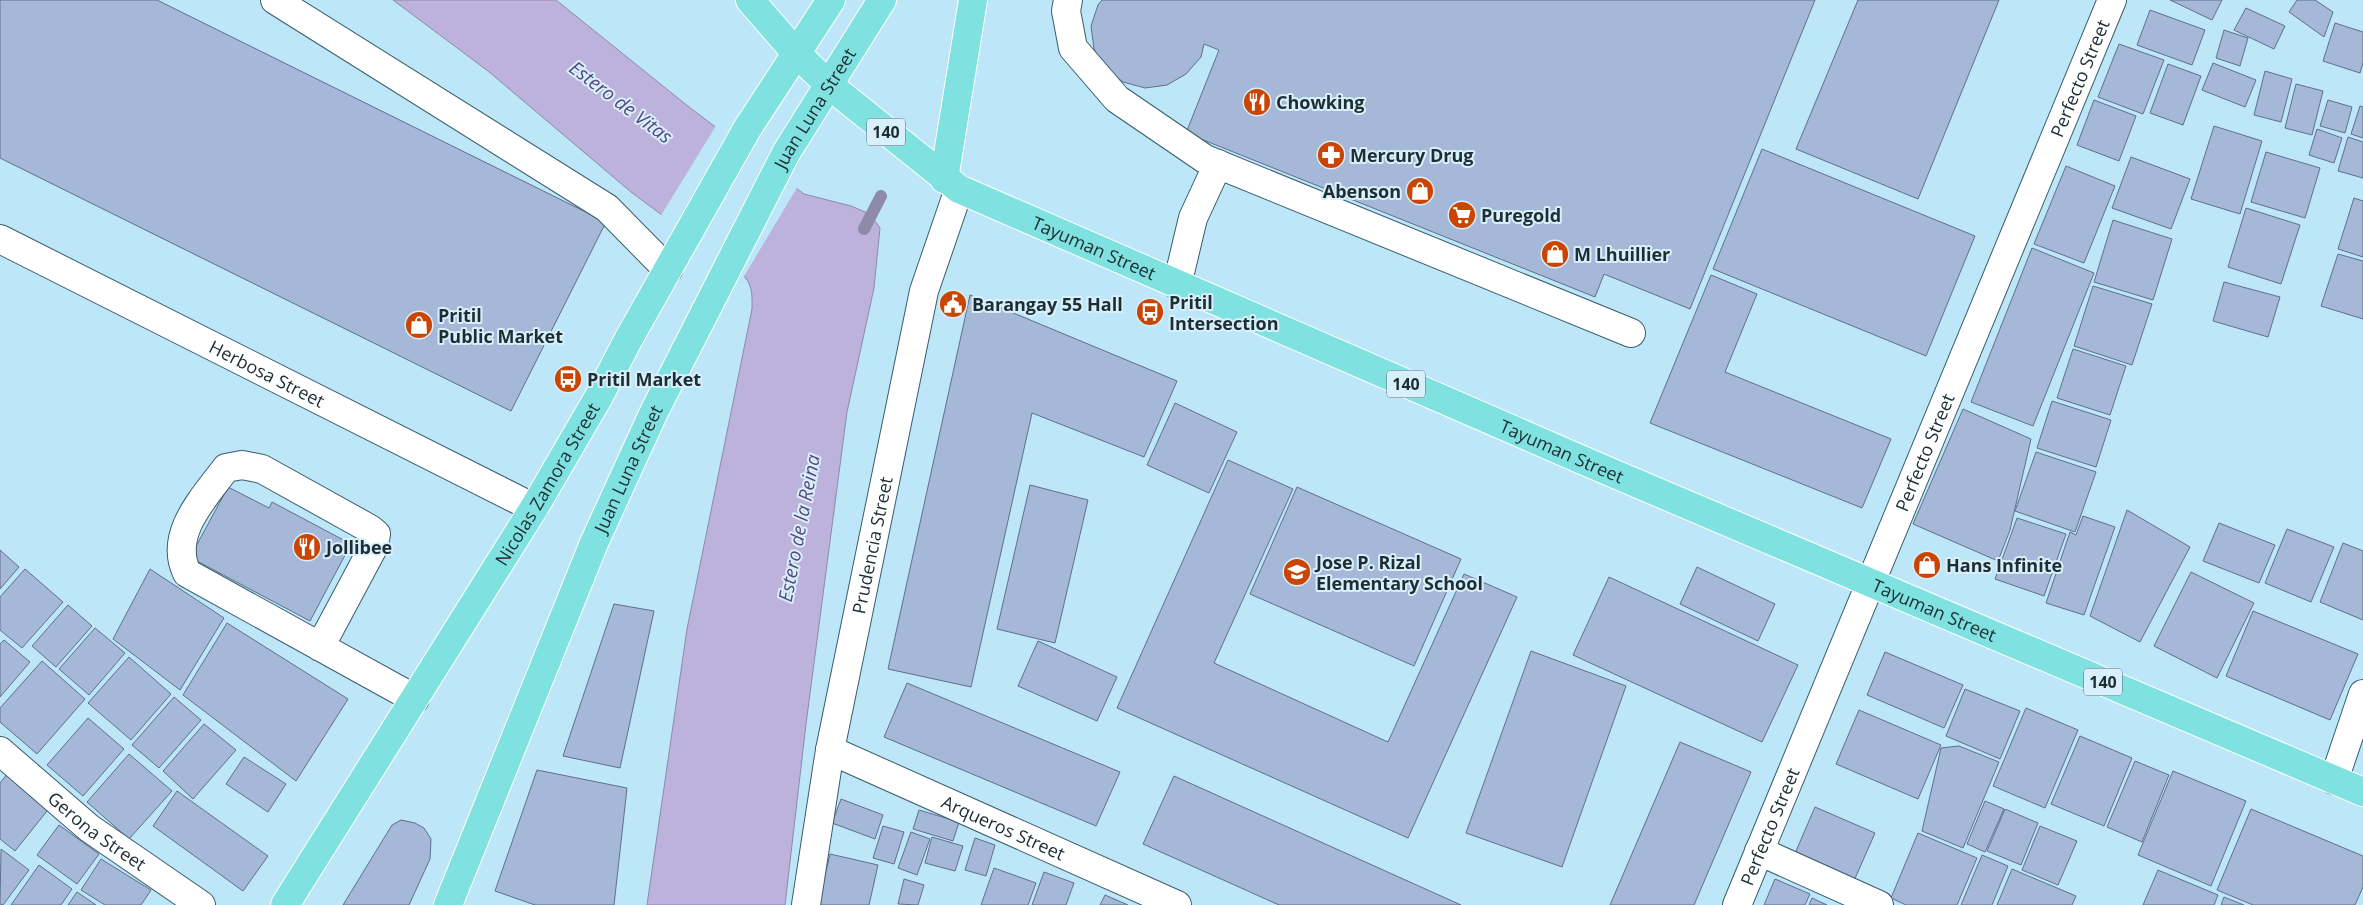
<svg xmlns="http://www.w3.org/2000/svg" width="2363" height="905" font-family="'Open Sans',sans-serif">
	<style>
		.water { fill: #bcb2dc; stroke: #8d8aaa }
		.pier { fill: #bde6f8 }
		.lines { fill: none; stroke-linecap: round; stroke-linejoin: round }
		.stream { stroke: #8d8aaa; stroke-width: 12 }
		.building { fill: #a6b8d7; stroke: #5f6f8c }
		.minor-casing { stroke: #385d6d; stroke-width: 30 }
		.major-casing { stroke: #fff; stroke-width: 30 }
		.minor { stroke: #fff; stroke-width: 28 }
		.major { stroke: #80e2e0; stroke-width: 28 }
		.labels { text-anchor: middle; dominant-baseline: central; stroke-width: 4; stroke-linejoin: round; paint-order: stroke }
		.shield { fill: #d8f0fb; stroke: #566870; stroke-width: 1 }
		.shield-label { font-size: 16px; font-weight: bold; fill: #1e2d34 }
		.street-label { font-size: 18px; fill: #1e2d34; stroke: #d8f0fb }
		.poi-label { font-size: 18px; font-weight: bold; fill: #1e2d34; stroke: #d8f0fb; text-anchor: start }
		.water-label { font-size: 19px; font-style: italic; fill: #57477e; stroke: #d8f0fb }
	</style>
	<rect width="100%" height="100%" fill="#bde6f8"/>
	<path class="water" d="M393 0H556L689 107 804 194 851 206 870 214 880 228 874 288 847 412 806 724 785 905H647L687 629 752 309C752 297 753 287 745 277L631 192 488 71Z"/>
	<path class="pier" d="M717 124 798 186 743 278 660 217Z"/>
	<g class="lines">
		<path class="stream" d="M864 229 881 196"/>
	</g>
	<g class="building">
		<path d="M0 0H157L606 222 511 411 0 158Z"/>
		<path d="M1102 0H1815L1690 309 1604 274 1595 297 1186 133 1219 50 1204 44 1201 57 1186 74 1167 85 1145 88 1123 82 1105 68 1094 49 1091 26 1098 5Z"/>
		<path d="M1858 0H1999L1918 199 1796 149Z"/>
		<path d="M2170 0H2222L2212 20Z"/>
		<path d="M2297 0H2315L2333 12 2324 37 2289 12Z"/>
		<path d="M2246 8 2285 26 2274 49 2234 30Z"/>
		<path d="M2150 10 2205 30 2192 65 2137 45Z"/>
		<path d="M2335 23 2363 32V63L2360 73 2323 61Z"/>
		<path d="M2224 30 2248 38 2240 66 2216 58Z"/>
		<path d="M2119 44 2164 60 2143 114 2098 97Z"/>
		<path d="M2213 63 2256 80 2245 107 2202 90Z"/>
		<path d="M2168 64 2201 76 2183 125 2150 113Z"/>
		<path d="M2265 71 2292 79 2281 122 2254 115Z"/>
		<path d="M2296 84 2323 91 2312 135 2285 128Z"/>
		<path d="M2094 100 2136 116 2119 161 2077 145Z"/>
		<path d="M2328 100 2352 107 2345 133 2320 126Z"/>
		<path d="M2360 106 2363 107V138L2351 134Z"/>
		<path d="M2214 126 2262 141 2240 214 2191 199Z"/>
		<path d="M2317 129 2342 138 2334 163 2309 155Z"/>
		<path d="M2348 137 2363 142V178L2338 171Z"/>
		<path d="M1762 149 1975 236 1926 356 1713 269Z"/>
		<path d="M2266 152 2320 168 2305 218 2251 202Z"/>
		<path d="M2131 157 2190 179 2171 229 2112 208Z"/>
		<path d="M2066 166 2115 186 2084 263 2034 244Z"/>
		<path d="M2354 198 2363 201V257L2338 249Z"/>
		<path d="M2246 208 2300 225 2281 284 2228 267Z"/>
		<path d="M2113 220 2172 239 2153 300 2094 282Z"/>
		<path d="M2032 248 2094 273 2033 426 1971 402Z"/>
		<path d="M2338 254 2363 261V319L2321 306Z"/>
		<path d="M1711 275 1757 294 1725 372 1891 439 1862 508 1650 423Z"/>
		<path d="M2224 282 2280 297 2268 337 2213 321Z"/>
		<path d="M2093 286 2152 304 2132 365 2074 346Z"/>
		<path d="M970 295 1177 381 1144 457 1032 413 971 687 888 669Z"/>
		<path d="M2073 349 2126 366 2110 415 2057 398Z"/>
		<path d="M2052 401 2111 420 2096 467 2037 448Z"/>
		<path d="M1175 403 1237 432 1209 493 1147 465Z"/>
		<path d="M1963 409 2031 439 2010 530 1998 561 1913 524Z"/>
		<path d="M2036 452 2096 472 2075 532 2015 511Z"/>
		<path d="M1228 460 1293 489 1214 663 1388 742 1464 574 1517 597 1408 838 1117 708Z"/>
		<path d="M1030 485 1088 500 1055 643 997 629Z"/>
		<path d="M228 487 269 508 272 502 351 544 310 621 195 560 194 550Z"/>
		<path d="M1297 487 1461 559 1414 666 1250 594Z"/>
		<path d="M2127 510 2190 547 2140 642 2090 616Z"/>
		<path d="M2083 516 2115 527 2084 615 2046 603 2070 532 2076 535Z"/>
		<path d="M2017 518 2066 534 2044 596 1995 579Z"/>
		<path d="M2219 523 2275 545 2259 583 2203 561Z"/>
		<path d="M2287 529 2334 547 2311 602 2265 583Z"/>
		<path d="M2343 543 2363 551V620L2320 602Z"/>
		<path d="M0 550 19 567 0 589Z"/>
		<path d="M1697 567 1775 604 1758 641 1680 604Z"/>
		<path d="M25 569 63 602 22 648 0 630V597Z"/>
		<path d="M150 569 224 618 180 690 113 639Z"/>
		<path d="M2191 572 2254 603 2217 678 2154 646Z"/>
		<path d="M1609 577 1798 665 1762 742 1573 655Z"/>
		<path d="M614 604 654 611 620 768 563 756Z"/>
		<path d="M68 605 92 626 56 667 32 646Z"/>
		<path d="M2253 611 2358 654 2330 720 2226 676Z"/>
		<path d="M227 623 348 699 296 781 183 695Z"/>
		<path d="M95 628 125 653 89 695 59 669Z"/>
		<path d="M4 640 30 662 0 697V644Z"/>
		<path d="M1038 641 1117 677 1097 721 1018 686Z"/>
		<path d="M1531 651 1626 686 1562 867 1466 833Z"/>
		<path d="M1885 652 1963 685 1944 728 1867 695Z"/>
		<path d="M129 657 171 694 131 740 88 703Z"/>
		<path d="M42 661 85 699 37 754 0 722V708Z"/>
		<path d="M907 683 1120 772 1096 826 884 737Z"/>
		<path d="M1965 689 2020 711 2000 759 1946 736Z"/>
		<path d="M174 697 201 720 159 768 132 745Z"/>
		<path d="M2026 708 2078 730 2045 808 1993 786Z"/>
		<path d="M1859 710 1941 745 1918 799 1836 764Z"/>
		<path d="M88 718 124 749 83 796 47 765Z"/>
		<path d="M204 724 236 750 193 799 163 771Z"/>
		<path d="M2080 736 2132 758 2104 826 2051 804Z"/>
		<path d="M1680 742 1751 772 1694 905H1610Z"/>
		<path d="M1959 746 1999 762 1963 848 1922 831 1941 748Z"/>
		<path d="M129 754 172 791 129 839 87 802Z"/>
		<path d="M244 757 286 784 268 812 226 784Z"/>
		<path d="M2135 761 2169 775 2142 842 2107 827Z"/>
		<path d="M537 770 627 788 614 905H535L495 891Z"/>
		<path d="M2173 771 2246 801 2211 886 2138 855Z"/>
		<path d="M8 773 51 806 15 851 0 839V783Z"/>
		<path d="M1174 776 1461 905H1279L1143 844Z"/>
		<path d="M177 791 268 856 243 891 153 826Z"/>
		<path d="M841 799 883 815 875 839 832 823Z"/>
		<path d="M1985 801 2004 809 1985 852 1967 844Z"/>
		<path d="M1815 807 1875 833 1853 883 1793 858Z"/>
		<path d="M2005 809 2038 823 2021 865 1987 851Z"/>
		<path d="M2251 809 2363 856V887L2355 905H2253L2217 890Z"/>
		<path d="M919 810 959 822 953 841 913 829Z"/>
		<path d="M401 820 415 823 424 828 431 839 430 859 409 905H343L392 825Z"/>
		<path d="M59 825 99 854 77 884 37 855Z"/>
		<path d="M883 826 904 832 894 864 873 858Z"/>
		<path d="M2040 826 2077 841 2058 885 2022 870Z"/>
		<path d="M911 832 930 839 917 875 898 868Z"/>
		<path d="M1918 833 1977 858 1957 905H1906L1891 898Z"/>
		<path d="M932 837 963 846 955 871 925 863Z"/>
		<path d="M975 838 995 845 986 876 965 870Z"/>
		<path d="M1 849 29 870 3 905 0 904Z"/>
		<path d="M830 854 878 865 869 905H818Z"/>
		<path d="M1982 855 2008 866 1992 905H1961Z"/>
		<path d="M101 859 151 890 141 905H105L81 890Z"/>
		<path d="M39 865 72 889 61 905H11Z"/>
		<path d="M994 868 1036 883 1028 905H981Z"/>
		<path d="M2012 869 2076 896 2072 905H1997Z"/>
		<path d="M2158 870 2218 895 2214 905H2143Z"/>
		<path d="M1044 872 1074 883 1066 905H1032Z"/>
		<path d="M904 879 924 885 918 905 898 904Z"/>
		<path d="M1775 879 1810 894 1805 905H1764Z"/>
		<path d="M77 892 96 905H68Z"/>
		<path d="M1105 895 1128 905H1100Z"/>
		<path d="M2224 897 2244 905H2221Z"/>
		<path d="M1812 898 1827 905H1809Z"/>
	</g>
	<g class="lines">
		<defs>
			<g id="minor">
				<path d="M275 0 607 208 668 270"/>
				<path d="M1068 0 1066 11 1073 48 1117 99 1205 159 1631 333"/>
				<path id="s1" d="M0 239 534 508"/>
				<path d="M1177 285 1193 218 1218 164"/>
				<path d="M320 647 374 546 376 534 370 529 262 469 242 465 226 468C204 498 168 534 187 573L415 699"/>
				<path id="s2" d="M830 750 1177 905"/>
				<path id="s3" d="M0 751 89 828 201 905"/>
				<path d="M2334 780 2363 694"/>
				<path d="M1759 851 1879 905"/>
				<path id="s4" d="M806 905 830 750 924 291 959 189"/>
				<path id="s5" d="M1737 905 2112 0"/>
			</g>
			<g id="major">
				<path id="s6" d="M750 0 796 53 829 85 959 189 1596 466 2363 792"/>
				<path d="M944 179 973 0"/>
				<path id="s7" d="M285 905 534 508 598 398 628 340 747 129 831 0"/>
				<path id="s8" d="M448 905 594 543 653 414 786 153 882 0"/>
			</g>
		</defs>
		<use href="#minor" class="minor-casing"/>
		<use href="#major" class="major-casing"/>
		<use href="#minor" class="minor"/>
		<use href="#major" class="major"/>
	</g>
	<defs>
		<symbol id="restaurant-disc" viewBox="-11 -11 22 22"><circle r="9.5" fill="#ca4501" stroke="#d8f0fb"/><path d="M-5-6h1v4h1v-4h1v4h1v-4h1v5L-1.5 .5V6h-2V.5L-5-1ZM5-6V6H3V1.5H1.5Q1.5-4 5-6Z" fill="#fff"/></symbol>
		<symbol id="pharmacy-disc" viewBox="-11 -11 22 22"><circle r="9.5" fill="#ca4501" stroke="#d8f0fb"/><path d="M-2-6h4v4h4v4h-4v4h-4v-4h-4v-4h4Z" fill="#fff"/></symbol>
		<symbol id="shop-disc" viewBox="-11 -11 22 22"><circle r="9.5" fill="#ca4501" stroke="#d8f0fb"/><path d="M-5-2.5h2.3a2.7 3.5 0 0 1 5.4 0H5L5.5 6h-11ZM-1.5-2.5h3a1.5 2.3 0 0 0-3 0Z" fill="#fff"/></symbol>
		<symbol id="supermarket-disc" viewBox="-11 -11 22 22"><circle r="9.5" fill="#ca4501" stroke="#d8f0fb"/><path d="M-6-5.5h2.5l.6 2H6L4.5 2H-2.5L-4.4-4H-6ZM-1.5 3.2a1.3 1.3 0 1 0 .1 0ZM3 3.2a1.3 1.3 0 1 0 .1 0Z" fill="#fff"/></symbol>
		<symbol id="civic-disc" viewBox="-11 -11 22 22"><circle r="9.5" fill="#ca4501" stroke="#d8f0fb"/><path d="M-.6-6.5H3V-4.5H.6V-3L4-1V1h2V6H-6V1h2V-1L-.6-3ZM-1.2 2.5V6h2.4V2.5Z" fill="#fff"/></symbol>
		<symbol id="bus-disc" viewBox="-11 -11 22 22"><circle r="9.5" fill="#ca4501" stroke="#d8f0fb"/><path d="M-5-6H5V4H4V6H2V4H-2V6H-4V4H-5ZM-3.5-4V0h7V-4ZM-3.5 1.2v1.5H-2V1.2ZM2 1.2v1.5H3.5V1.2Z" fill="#fff"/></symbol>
		<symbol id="school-disc" viewBox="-11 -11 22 22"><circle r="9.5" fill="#ca4501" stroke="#d8f0fb"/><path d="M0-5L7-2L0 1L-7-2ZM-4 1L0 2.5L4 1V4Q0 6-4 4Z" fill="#fff"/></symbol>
	</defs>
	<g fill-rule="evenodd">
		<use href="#restaurant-disc" x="1241" y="86" width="32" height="32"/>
		<use href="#pharmacy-disc" x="1315" y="139" width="32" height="32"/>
		<use href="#shop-disc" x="1404" y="175" width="32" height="32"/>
		<use href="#supermarket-disc" x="1446" y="199" width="32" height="32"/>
		<use href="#shop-disc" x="1539" y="238" width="32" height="32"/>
		<use href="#civic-disc" x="937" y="288" width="32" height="32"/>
		<use href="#bus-disc" x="1134" y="296" width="32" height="32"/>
		<use href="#shop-disc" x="403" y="309" width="32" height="32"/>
		<use href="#bus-disc" x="552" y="363" width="32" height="32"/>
		<use href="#restaurant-disc" x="291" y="531" width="32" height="32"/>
		<use href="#shop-disc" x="1911" y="549" width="32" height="32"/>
		<use href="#school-disc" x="1281" y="556" width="32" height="32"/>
	</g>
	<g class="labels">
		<g class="shield">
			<rect x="867" y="118.5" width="38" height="27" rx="4"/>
			<rect x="1387" y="370.5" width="38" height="27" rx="4"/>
			<rect x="2084" y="668.5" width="38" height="27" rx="4"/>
		</g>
		<g class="shield-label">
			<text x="886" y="132">140</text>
			<text x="1406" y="384">140</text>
			<text x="2103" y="682">140</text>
		</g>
		<g class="street-label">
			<text stroke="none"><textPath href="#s5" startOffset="895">Perfecto Street</textPath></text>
			<text stroke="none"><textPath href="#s8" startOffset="878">Juan Luna Street</textPath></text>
			<text stroke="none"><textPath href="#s6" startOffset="430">Tayuman Street</textPath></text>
			<text stroke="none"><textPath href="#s1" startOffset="299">Herbosa Street</textPath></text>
			<text stroke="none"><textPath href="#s6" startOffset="940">Tayuman Street</textPath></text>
			<text stroke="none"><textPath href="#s5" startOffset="490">Perfecto Street</textPath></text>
			<text stroke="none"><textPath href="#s8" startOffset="472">Juan Luna Street</textPath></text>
			<text stroke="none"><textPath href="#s7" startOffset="496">Nicolas Zamora Street</textPath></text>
			<text stroke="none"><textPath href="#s4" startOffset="366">Prudencia Street</textPath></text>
			<text stroke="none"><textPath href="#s6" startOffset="1345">Tayuman Street</textPath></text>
			<text stroke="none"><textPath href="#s2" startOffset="190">Arqueros Street</textPath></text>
			<text stroke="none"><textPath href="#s5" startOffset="85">Perfecto Street</textPath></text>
			<text stroke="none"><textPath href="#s3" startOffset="126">Gerona Street</textPath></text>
		</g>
		<g class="poi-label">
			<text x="1276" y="102">Chowking</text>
			<text x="1350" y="155">Mercury Drug</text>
			<text x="1401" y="191" text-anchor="end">Abenson</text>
			<text x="1481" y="215">Puregold</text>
			<text x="1574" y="254">M Lhuillier</text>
			<text x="1169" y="302">Pritil<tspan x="1169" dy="21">Intersection</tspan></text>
			<text x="972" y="304">Barangay 55 Hall</text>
			<text x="438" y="315">Pritil<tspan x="438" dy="21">Public Market</tspan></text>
			<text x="587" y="379">Pritil Market</text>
			<text x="326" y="547">Jollibee</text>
			<text x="1316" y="562">Jose P. Rizal<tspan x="1316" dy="21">Elementary School</tspan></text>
			<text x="1946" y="565">Hans Infinite</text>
		</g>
		<g class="water-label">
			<text transform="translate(621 102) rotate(37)">Estero de Vitas</text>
			<text transform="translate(799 528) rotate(-79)">Estero de la Reina</text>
		</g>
	</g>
</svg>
